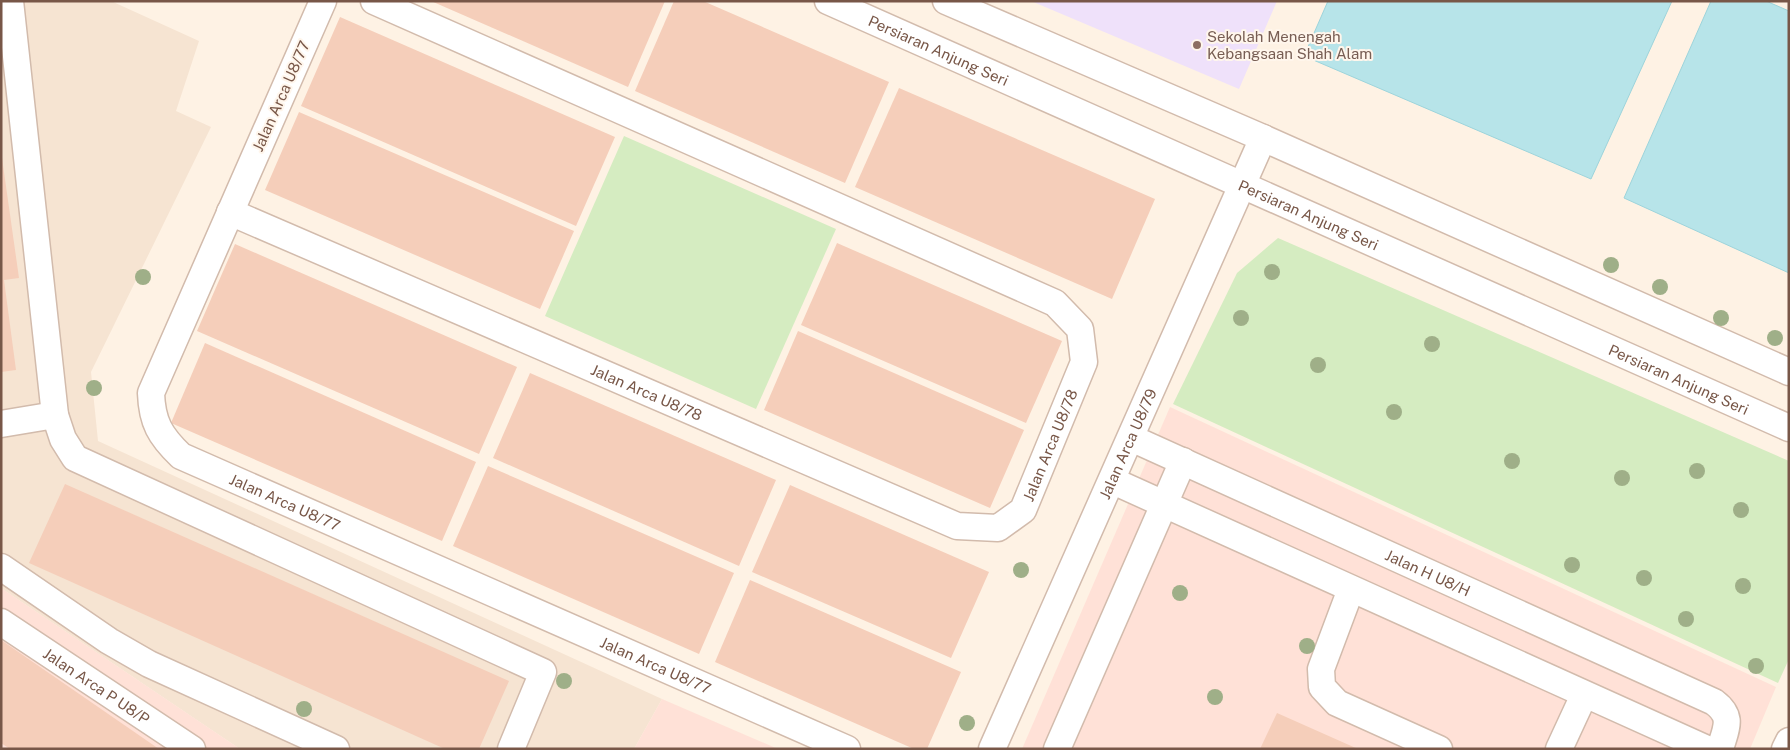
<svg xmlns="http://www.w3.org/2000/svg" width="1790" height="750" font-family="'Public Sans',sans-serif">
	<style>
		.residential { fill: #f6e4d2 }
		.commercial { fill: #ffe1d7 }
		.education { fill: #efe1fa }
		.green { fill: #d5ecc1 }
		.water { fill: #b7e4e9; stroke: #9dd4db }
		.building { fill: #f5ceba }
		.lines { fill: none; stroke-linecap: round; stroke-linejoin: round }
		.minor-casing { stroke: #d2bbac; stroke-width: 29 }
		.minor { stroke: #fff; stroke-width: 26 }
		.tree { fill: #9faf88 }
		.education-dot { fill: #8d6e63; stroke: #fff6ec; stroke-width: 2 }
		.labels { text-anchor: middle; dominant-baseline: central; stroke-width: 4; stroke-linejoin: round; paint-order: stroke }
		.education-label { font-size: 15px; fill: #785e54; stroke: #fff6ec; text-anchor: start }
		.street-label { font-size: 15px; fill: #785748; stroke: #fff6ec }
	</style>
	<rect width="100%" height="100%" fill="#fef2e4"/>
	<path class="residential" d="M1 1H111L199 41 176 111 211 127 91 372 98 441 662 699 634 749H240L1 588Z"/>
	<g class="commercial">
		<path d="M1170 407 1776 687 1750 749H1022Z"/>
		<path d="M1 588 240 749H1Z"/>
		<path d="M662 699 778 749H634Z"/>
	</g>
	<path class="education" d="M1031 1H1277L1239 89Z"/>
	<g class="green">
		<path d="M624 136 836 229 756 409 545 316Z"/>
		<path d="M1278 238 1789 461V659L1778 683 1173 404 1237 273Z"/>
	</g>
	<g class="water">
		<path d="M1328 1H1672L1591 179 1304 56Z"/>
		<path d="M1711 1H1766L1789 11V273L1624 198Z"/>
	</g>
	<g class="building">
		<path d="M431 1H665L628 87Z"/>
		<path d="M674 1H703L889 82 845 183 635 91Z"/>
		<path d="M340 17 615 137 576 226 301 106Z"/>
		<path d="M899 88 1155 199 1112 299 855 187Z"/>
		<path d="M299 112 574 231 540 309 265 190Z"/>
		<path d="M1 151 19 278 4 280 16 370 1 372Z"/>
		<path d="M837 243 1062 341 1026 423 801 325Z"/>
		<path d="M235 244 517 367 479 454 197 331Z"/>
		<path d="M798 331 1024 430 990 508 764 410Z"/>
		<path d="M205 343 476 462 442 541 171 423Z"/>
		<path d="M530 373 776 480 739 566 493 458Z"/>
		<path d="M488 466 734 573 699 654 453 546Z"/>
		<path d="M65 484 509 681 479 749H445L29 563Z"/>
		<path d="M790 485 989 572 951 658 752 572Z"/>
		<path d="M750 580 961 672 927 749H914L715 662Z"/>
		<path d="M1 640 159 749H10L1 743Z"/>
		<path d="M1277 713 1358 749H1260Z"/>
	</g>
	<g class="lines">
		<defs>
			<g id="minor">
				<path d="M10 1 55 415 63 439 75 458 543 672 511 749"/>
				<path id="s1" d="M323 1 151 393C152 422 160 436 181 456L847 749"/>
				<path id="s2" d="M828 1 1789 428"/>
				<path d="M946 1 1263 138 1789 372"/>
				<path id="s3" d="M230 212 957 526 998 528 1023 510 1084 362 1080 329 1055 303 374 1"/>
				<path d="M1 424 55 415"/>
				<path id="s4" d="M1131 438 1714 702C1734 717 1726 728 1720 749"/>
				<path d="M1113 481 1707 749"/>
				<path d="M1 567 109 641 149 664 336 749"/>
				<path d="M1351 589 1321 669 1322 687 1337 703 1439 749"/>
				<path id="s5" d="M1 622 192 749"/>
				<path id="s6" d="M992 749 1263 138"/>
				<path d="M1057 749 1183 461"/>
				<path d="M1559 749 1584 695"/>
				<path d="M1785 749 1789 741"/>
			</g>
		</defs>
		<use href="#minor" class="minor-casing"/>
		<use href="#minor" class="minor"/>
	</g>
	<g class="tree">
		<circle cx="1611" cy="265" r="8"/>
		<circle cx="1272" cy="272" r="8"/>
		<circle cx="143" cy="277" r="8"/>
		<circle cx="1660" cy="287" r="8"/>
		<circle cx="1241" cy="318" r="8"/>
		<circle cx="1721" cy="318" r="8"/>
		<circle cx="1775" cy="338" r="8"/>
		<circle cx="1432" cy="344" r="8"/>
		<circle cx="1318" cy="365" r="8"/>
		<circle cx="94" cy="388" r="8"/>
		<circle cx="1394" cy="412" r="8"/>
		<circle cx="1512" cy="461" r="8"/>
		<circle cx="1697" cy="471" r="8"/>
		<circle cx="1622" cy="478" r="8"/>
		<circle cx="1741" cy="510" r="8"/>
		<circle cx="1572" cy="565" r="8"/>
		<circle cx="1021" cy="570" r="8"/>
		<circle cx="1644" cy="578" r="8"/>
		<circle cx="1743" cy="586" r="8"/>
		<circle cx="1180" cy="593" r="8"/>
		<circle cx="1686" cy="619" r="8"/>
		<circle cx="1307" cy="646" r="8"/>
		<circle cx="1756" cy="666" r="8"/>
		<circle cx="564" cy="681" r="8"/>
		<circle cx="1215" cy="697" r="8"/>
		<circle cx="304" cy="709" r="8"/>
		<circle cx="967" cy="723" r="8"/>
	</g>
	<circle class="education-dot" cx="1197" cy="45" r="5"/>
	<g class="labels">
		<g class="education-label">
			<text x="1207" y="36">Sekolah Menengah<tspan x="1207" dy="17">Kebangsaan Shah Alam</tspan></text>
		</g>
		<g class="street-label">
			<text stroke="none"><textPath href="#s2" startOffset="121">Persiaran Anjung Seri</textPath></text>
			<text transform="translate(281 96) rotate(-66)">Jalan Arca U8/77</text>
			<text stroke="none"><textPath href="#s2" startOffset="526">Persiaran Anjung Seri</textPath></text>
			<text stroke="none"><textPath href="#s2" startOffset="931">Persiaran Anjung Seri</textPath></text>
			<text stroke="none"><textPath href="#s3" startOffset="454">Jalan Arca U8/78</textPath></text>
			<text stroke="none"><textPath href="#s6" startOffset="334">Jalan Arca U8/79</textPath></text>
			<text stroke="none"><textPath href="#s3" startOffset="934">Jalan Arca U8/78</textPath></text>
			<text stroke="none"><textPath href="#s1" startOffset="614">Jalan Arca U8/77</textPath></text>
			<text stroke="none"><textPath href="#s4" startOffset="326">Jalan H U8/H</textPath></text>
			<text stroke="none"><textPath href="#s1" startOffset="1019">Jalan Arca U8/77</textPath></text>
			<text stroke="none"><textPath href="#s5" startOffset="115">Jalan Arca P U8/P</textPath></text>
		</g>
	</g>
	<rect width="1790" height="750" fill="none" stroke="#785748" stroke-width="5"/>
</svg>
